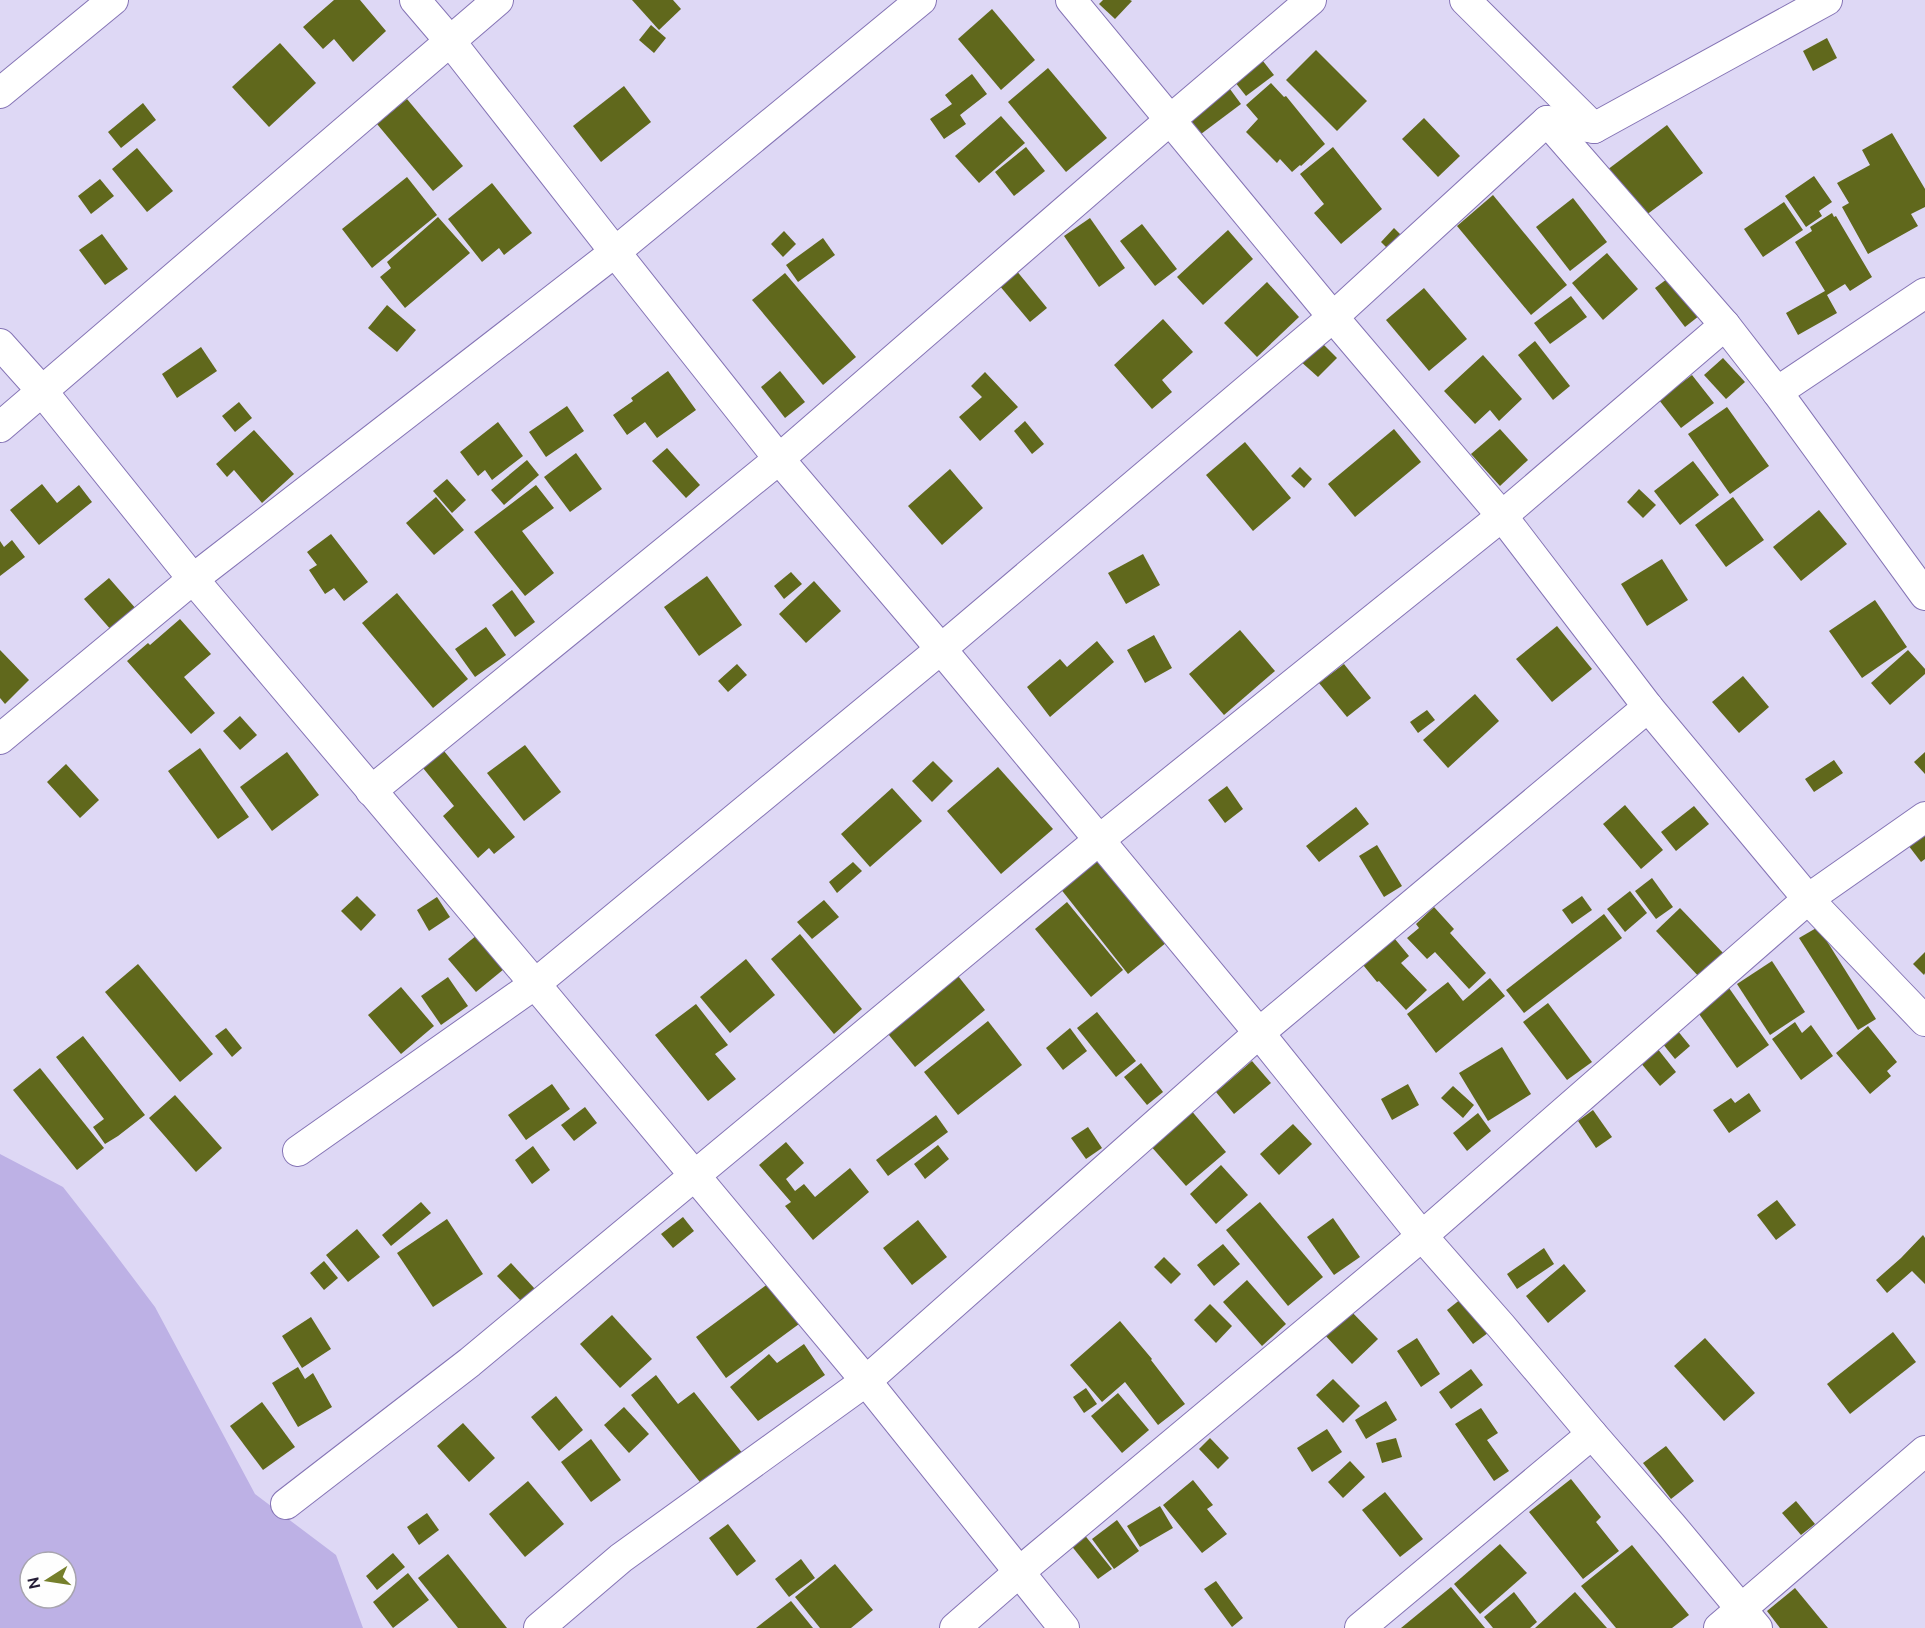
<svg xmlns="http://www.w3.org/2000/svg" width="1925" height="1628" font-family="Ubuntu,sans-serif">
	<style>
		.green { fill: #bdb1e5; fill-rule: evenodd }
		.building { fill: #60681c }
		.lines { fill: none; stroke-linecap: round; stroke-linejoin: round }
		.minor-casing { stroke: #8574b5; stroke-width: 32 }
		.minor { stroke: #fff; stroke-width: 30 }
	</style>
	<rect width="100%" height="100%" fill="#ded8f5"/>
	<path class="green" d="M0 1154 63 1187 106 1242 155 1307 255 1494 336 1555 363 1628H0ZM30 1562H66V1598H30Z"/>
	<g class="building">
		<path d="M334 0H360L386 31 353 62 334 39 323 49 303 27Z"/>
		<path d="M632 0H673L681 9 659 30Z"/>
		<path d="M1103 0H1130L1132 1 1115 19 1099 4Z"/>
		<path d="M992 9 1035 60 1001 90 958 39Z"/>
		<path d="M651 25 666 38 654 53 639 40Z"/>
		<path d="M1827 38 1837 58 1813 71 1803 51Z"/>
		<path d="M280 43 316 83 269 127 232 87Z"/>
		<path d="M1316 50 1367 101 1337 131 1286 80Z"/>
		<path d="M1259 56 1274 75 1246 96 1231 77Z"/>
		<path d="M1048 68 1107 138 1066 172 1008 102Z"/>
		<path d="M972 74 987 94 960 115 966 124 944 139 930 119 952 104 945 95Z"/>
		<path d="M1271 83 1284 97 1286 96 1325 144 1301 166 1300 165 1292 172 1280 159 1277 163 1246 132 1258 119 1246 105Z"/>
		<path d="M1227 85 1241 104 1201 134 1187 116Z"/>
		<path d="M624 86 651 122 601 162 573 126Z"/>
		<path d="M407 99 463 166 433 191 377 124Z"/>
		<path d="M143 103 156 120 121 148 108 132Z"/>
		<path d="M1001 116 1025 143 979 183 955 156Z"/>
		<path d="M1424 118 1460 156 1438 177 1402 139Z"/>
		<path d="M1667 125 1703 173 1638 221 1603 173Z"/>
		<path d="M1892 133 1925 189V207L1911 214 1918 226 1868 254 1842 207 1849 203 1837 183 1870 165 1862 150Z"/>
		<path d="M1026 147 1045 171 1014 196 995 172Z"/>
		<path d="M1333 147 1382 209 1341 244 1314 213 1324 204 1300 174Z"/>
		<path d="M137 148 173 191 147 212 112 169Z"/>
		<path d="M1814 176 1832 202 1819 211 1822 216 1806 227 1785 196Z"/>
		<path d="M407 177 437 215 372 268 342 229Z"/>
		<path d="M100 179 114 196 91 214 78 196Z"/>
		<path d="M492 183 532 233 504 255 499 248 482 262 448 219Z"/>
		<path d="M1493 195 1567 285 1531 315 1457 226Z"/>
		<path d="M1573 198 1607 242 1570 271 1536 227Z"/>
		<path d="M1784 202 1803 230 1763 257 1744 229Z"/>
		<path d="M1832 213 1834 217 1836 216 1872 277 1850 291 1845 284 1827 295 1837 313 1798 335 1786 313 1825 291 1795 242 1812 231 1810 227Z"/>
		<path d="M438 217 470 253 405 308 380 277 391 268 387 262Z"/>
		<path d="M1090 218 1125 268 1099 287 1064 236Z"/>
		<path d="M1142 224 1177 269 1155 286 1120 241Z"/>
		<path d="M1394 228 1408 242 1395 256 1381 242Z"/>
		<path d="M1228 230 1253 259 1203 305 1177 277Z"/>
		<path d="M784 231 796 244 783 257 771 244Z"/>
		<path d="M102 234 128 269 105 285 79 250Z"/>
		<path d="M823 238 835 255 798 282 786 265Z"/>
		<path d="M1607 253 1638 289 1603 320 1572 283Z"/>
		<path d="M1016 270 1047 308 1030 322 999 285Z"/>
		<path d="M785 273 856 357 823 385 752 300Z"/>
		<path d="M1675 273 1704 312 1685 327 1655 288Z"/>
		<path d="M1267 282 1299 317 1257 357 1224 323Z"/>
		<path d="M1424 288 1467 339 1429 371 1386 320Z"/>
		<path d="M1571 296 1587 317 1550 344 1534 323Z"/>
		<path d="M387 305 416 330 397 352 368 328Z"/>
		<path d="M1163 319 1193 352 1162 380 1172 392 1152 409 1114 365Z"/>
		<path d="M1318 339 1337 358 1318 377 1299 360Z"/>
		<path d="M1535 341 1570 386 1553 400 1518 355Z"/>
		<path d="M201 347 217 371 177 398 162 374Z"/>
		<path d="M1483 355 1522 399 1499 421 1490 410 1475 424 1444 391Z"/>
		<path d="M1723 358 1745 382 1726 399 1704 375Z"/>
		<path d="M668 371 696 410 657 438 645 422 627 435 613 415 633 401 631 398Z"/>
		<path d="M780 371 805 402 785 418 761 387Z"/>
		<path d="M985 372 1018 407 980 441 959 417 982 397 971 386Z"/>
		<path d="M1692 375 1714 403 1681 428 1659 400Z"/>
		<path d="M239 402 252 418 235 432 222 416Z"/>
		<path d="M567 406 584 431 546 457 529 432Z"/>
		<path d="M1727 407 1769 466 1730 494 1688 434Z"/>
		<path d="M1025 421 1044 444 1032 454 1014 431Z"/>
		<path d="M498 422 523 456 492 480 485 470 478 476 460 452Z"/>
		<path d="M1394 429 1421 462 1355 517 1328 484Z"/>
		<path d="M1500 429 1528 460 1500 486 1471 454Z"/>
		<path d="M254 430 294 474 262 503 234 470 227 477 216 464Z"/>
		<path d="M1245 442 1291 498 1253 531 1206 475Z"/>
		<path d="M667 448 700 485 686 498 652 461Z"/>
		<path d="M576 453 602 489 570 512 544 477Z"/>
		<path d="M527 460 539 475 504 505 491 490Z"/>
		<path d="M1693 461 1719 495 1680 525 1654 491Z"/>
		<path d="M1300 467 1312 479 1304 488 1291 476Z"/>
		<path d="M950 469 983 508 942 545 908 506Z"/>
		<path d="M447 479 466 500 452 513 433 491Z"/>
		<path d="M42 484 57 503 79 485 92 502 39 545 10 510Z"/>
		<path d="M536 485 554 508 522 531 554 573 525 596 474 532Z"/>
		<path d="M1639 489 1656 505 1643 518 1627 502Z"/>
		<path d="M436 497 464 530 434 555 406 523Z"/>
		<path d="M1733 497 1764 540 1726 567 1695 525Z"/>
		<path d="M1819 510 1847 544 1801 581 1773 547Z"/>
		<path d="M331 534 368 582 344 601 334 588 325 594 309 570 317 565 307 552Z"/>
		<path d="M12 540 25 557 0 576V541L4 547Z"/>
		<path d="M1143 554 1160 585 1126 604 1108 573Z"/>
		<path d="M1662 559 1688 600 1647 626 1621 584Z"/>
		<path d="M791 572 802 584 784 599 774 586Z"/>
		<path d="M707 576 742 625 699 656 664 607Z"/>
		<path d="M109 578 137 610 112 631 84 599Z"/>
		<path d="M814 581 841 611 806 643 779 614Z"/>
		<path d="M512 590 535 622 515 637 492 605Z"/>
		<path d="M397 593 468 679 433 708 362 623Z"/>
		<path d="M1875 600 1907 647 1862 678 1829 631Z"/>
		<path d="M180 619 211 654 184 677 215 713 191 734 127 661 148 643 150 645Z"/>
		<path d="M1557 626 1592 669 1552 702 1516 659Z"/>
		<path d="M486 627 506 655 475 677 455 649Z"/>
		<path d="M1240 630 1275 671 1224 715 1189 674Z"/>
		<path d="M1154 635 1172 668 1145 683 1127 650Z"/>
		<path d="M1097 641 1114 662 1050 717 1027 687 1060 659 1067 667Z"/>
		<path d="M0 650 29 680 5 704 0 698Z"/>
		<path d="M1908 650 1925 669V674L1890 705 1871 683Z"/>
		<path d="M737 664 747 675 728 692 718 681Z"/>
		<path d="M1344 664 1371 698 1347 717 1319 683Z"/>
		<path d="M1743 676 1769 707 1739 733 1712 702Z"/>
		<path d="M1475 694 1499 721 1448 768 1423 740Z"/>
		<path d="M1427 710 1435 720 1418 733 1410 722Z"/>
		<path d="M240 716 257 735 240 750 223 731Z"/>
		<path d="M525 745 561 792 524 821 487 773Z"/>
		<path d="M200 748 249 817 218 839 168 771Z"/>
		<path d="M444 751 515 837 494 854 489 848 478 858 443 816 454 806 423 768Z"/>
		<path d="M287 752 319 795 272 831 240 787Z"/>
		<path d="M1925 752V774L1914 762Z"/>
		<path d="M1834 760 1843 773 1814 792 1805 779Z"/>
		<path d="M933 761 953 781 932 802 912 781Z"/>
		<path d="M66 764 99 800 80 818 47 782Z"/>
		<path d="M998 767 1053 829 1001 874 947 811Z"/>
		<path d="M1227 786 1243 809 1225 823 1208 800Z"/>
		<path d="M892 788 922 821 870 867 841 834Z"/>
		<path d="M1625 805 1663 850 1641 869 1603 824Z"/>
		<path d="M1694 806 1709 824 1676 851 1661 832Z"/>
		<path d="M1356 807 1369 824 1319 862 1306 846Z"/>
		<path d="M1925 825V859L1921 862 1905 841Z"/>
		<path d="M1377 845 1402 886 1384 897 1359 856Z"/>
		<path d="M1094 851 1167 942 1128 974 1056 883Z"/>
		<path d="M853 862 862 871 837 893 829 882Z"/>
		<path d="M1652 878 1673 907 1656 919 1635 891Z"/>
		<path d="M1630 891 1647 913 1625 932 1607 909Z"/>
		<path d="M357 896 376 915 361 931 341 911Z"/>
		<path d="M1582 896 1592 910 1572 924 1562 910Z"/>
		<path d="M437 897 450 917 429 931 417 910Z"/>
		<path d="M824 900 839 917 812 939 797 922Z"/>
		<path d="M1067 902 1123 970 1091 997 1035 929Z"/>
		<path d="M1434 907 1454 929 1450 933 1486 973 1469 989 1435 952 1427 959 1407 938 1419 928 1416 924Z"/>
		<path d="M1680 908 1725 955 1701 979 1656 931Z"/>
		<path d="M1604 914 1622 938 1524 1013 1506 990Z"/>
		<path d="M1818 927 1876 1019 1858 1030 1799 938Z"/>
		<path d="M1390 933 1409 956 1401 963 1427 990 1406 1010 1379 981 1377 982 1359 960Z"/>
		<path d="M800 934 862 1009 834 1034 771 959Z"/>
		<path d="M477 935 504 969 476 992 448 959Z"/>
		<path d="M1925 952V973L1924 975 1913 964Z"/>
		<path d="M746 959 775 995 730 1033 700 997Z"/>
		<path d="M1772 961 1805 1012 1770 1035 1737 984Z"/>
		<path d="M138 964 213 1054 180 1082 105 992Z"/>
		<path d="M951 967 985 1010 915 1067 880 1024Z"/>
		<path d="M448 977 468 1006 441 1025 421 996Z"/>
		<path d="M1490 978 1505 996 1436 1053 1407 1014 1448 982 1463 1001Z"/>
		<path d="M401 987 434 1026 401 1054 368 1015Z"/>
		<path d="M1729 988 1769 1045 1737 1068 1697 1011Z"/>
		<path d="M1548 1003 1592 1062 1567 1080 1523 1022Z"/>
		<path d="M696 1004 728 1045 715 1054 736 1079 708 1101 655 1035Z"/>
		<path d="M1097 1012 1136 1061 1116 1077 1077 1028Z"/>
		<path d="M988 1021 1022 1065 958 1115 924 1072Z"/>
		<path d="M1795 1022 1802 1033 1811 1025 1833 1056 1801 1080 1772 1039Z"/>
		<path d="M1673 1025 1690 1046 1675 1059 1658 1038Z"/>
		<path d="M1868 1026 1897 1062 1887 1071 1891 1076 1870 1094 1836 1053Z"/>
		<path d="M226 1028 242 1048 232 1057 215 1036Z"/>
		<path d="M1070 1028 1087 1051 1063 1070 1046 1048Z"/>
		<path d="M83 1036 145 1115 118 1136 105 1144 93 1127 104 1119 56 1057Z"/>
		<path d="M1502 1047 1531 1094 1488 1121 1459 1073Z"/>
		<path d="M1657 1048 1676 1072 1660 1086 1640 1062Z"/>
		<path d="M1252 1061 1271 1083 1234 1114 1216 1092Z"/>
		<path d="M1141 1063 1163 1092 1147 1105 1124 1077Z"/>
		<path d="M40 1068 104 1148 77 1170 13 1090Z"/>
		<path d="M552 1084 570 1109 526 1140 508 1115Z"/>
		<path d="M1408 1084 1419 1105 1392 1120 1381 1099Z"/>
		<path d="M1453 1086 1474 1105 1463 1118 1441 1098Z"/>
		<path d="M1749 1093 1761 1111 1729 1133 1713 1110 1731 1098 1735 1103Z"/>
		<path d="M175 1095 222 1148 196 1172 149 1118Z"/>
		<path d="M585 1107 597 1123 574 1141 561 1125Z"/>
		<path d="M1190 1109 1226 1152 1186 1186 1149 1144Z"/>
		<path d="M1593 1110 1612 1137 1596 1148 1578 1121Z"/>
		<path d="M1478 1113 1491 1131 1467 1151 1453 1133Z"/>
		<path d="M936 1115 948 1132 888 1176 876 1160Z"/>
		<path d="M1293 1124 1312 1144 1279 1175 1260 1154Z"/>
		<path d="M1088 1127 1102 1148 1086 1159 1071 1138Z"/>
		<path d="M786 1142 804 1163 786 1179 795 1191 804 1184 815 1197 850 1168 869 1192 813 1240 785 1206 791 1202 759 1165Z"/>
		<path d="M938 1145 949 1159 925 1179 914 1164Z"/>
		<path d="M533 1146 550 1170 532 1184 515 1160Z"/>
		<path d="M1221 1165 1248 1195 1216 1224 1190 1194Z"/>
		<path d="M1777 1200 1796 1225 1776 1240 1757 1215Z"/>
		<path d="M421 1202 431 1213 391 1246 382 1235Z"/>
		<path d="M1260 1202 1323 1277 1288 1306 1226 1230Z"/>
		<path d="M683 1217 694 1231 673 1248 661 1234Z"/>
		<path d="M1333 1218 1360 1257 1334 1275 1307 1237Z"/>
		<path d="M447 1219 483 1274 433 1307 397 1253Z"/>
		<path d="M918 1220 947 1257 912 1285 883 1248Z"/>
		<path d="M357 1229 380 1257 348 1282 326 1255Z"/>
		<path d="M1923 1235 1925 1238V1284L1912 1271 1887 1293 1876 1280 1901 1258Z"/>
		<path d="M1223 1244 1240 1264 1214 1286 1197 1265Z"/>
		<path d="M1544 1248 1554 1264 1517 1289 1507 1274Z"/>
		<path d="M1164 1257 1181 1274 1171 1284 1154 1267Z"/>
		<path d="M324 1261 338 1278 324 1290 310 1273Z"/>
		<path d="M511 1263 535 1289 522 1302 497 1276Z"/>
		<path d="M1564 1264 1586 1291 1548 1323 1526 1296Z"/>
		<path d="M1247 1280 1286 1324 1262 1346 1223 1302Z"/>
		<path d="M769 1283 799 1324 726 1378 696 1337Z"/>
		<path d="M1466 1295 1492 1330 1473 1344 1447 1310Z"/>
		<path d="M1210 1304 1232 1326 1216 1343 1194 1320Z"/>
		<path d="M1348 1308 1378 1339 1352 1364 1323 1333Z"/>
		<path d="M612 1315 652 1359 620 1388 580 1344Z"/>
		<path d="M311 1317 331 1349 302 1368 282 1336Z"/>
		<path d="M1120 1321 1152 1359 1151 1360 1185 1404 1158 1425 1125 1382 1102 1402 1070 1365Z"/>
		<path d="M1893 1332 1916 1362 1850 1414 1827 1384Z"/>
		<path d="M1417 1338 1440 1374 1421 1387 1397 1351Z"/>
		<path d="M1705 1338 1755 1393 1724 1421 1674 1366Z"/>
		<path d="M804 1344 825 1375 758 1421 730 1387 769 1354 777 1363Z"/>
		<path d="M298 1367 305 1379 313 1373 332 1407 298 1427 272 1383Z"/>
		<path d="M1471 1369 1483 1385 1451 1409 1439 1392Z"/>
		<path d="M656 1375 678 1404 694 1392 743 1454 703 1486 631 1395Z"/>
		<path d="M1333 1379 1360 1406 1343 1423 1316 1395Z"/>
		<path d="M1086 1388 1097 1404 1084 1413 1073 1397Z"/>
		<path d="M1118 1393 1149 1430 1122 1453 1091 1416Z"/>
		<path d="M556 1396 583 1430 559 1451 531 1417Z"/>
		<path d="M1386 1401 1397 1420 1366 1439 1355 1420Z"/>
		<path d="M262 1402 295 1447 263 1470 230 1426Z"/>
		<path d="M624 1407 649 1434 629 1453 604 1425Z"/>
		<path d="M1481 1408 1498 1433 1487 1440 1509 1471 1494 1481 1455 1424Z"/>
		<path d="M463 1423 495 1458 469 1482 437 1446Z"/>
		<path d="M1327 1429 1342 1452 1312 1472 1297 1448Z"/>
		<path d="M1210 1438 1229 1458 1218 1469 1199 1449Z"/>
		<path d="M1396 1438 1402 1457 1382 1463 1376 1443Z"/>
		<path d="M591 1439 621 1480 591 1502 561 1462Z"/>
		<path d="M1666 1446 1694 1481 1671 1499 1643 1463Z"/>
		<path d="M1350 1461 1365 1477 1343 1498 1328 1482Z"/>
		<path d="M1571 1479 1601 1517 1596 1522 1619 1551 1583 1579 1529 1512Z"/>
		<path d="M1193 1480 1213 1505 1207 1509 1227 1534 1202 1553 1163 1505Z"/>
		<path d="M528 1481 564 1524 525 1557 489 1514Z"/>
		<path d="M1385 1492 1423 1539 1400 1557 1362 1510Z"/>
		<path d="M1796 1501 1815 1524 1801 1535 1782 1513Z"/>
		<path d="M1160 1506 1173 1528 1140 1547 1127 1526Z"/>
		<path d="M427 1513 439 1530 419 1545 407 1527Z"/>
		<path d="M1117 1520 1139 1551 1114 1569 1092 1539Z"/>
		<path d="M728 1524 756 1561 737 1576 709 1538Z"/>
		<path d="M1083 1533 1112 1569 1098 1579 1070 1544Z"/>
		<path d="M1500 1544 1527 1573 1480 1614 1454 1584Z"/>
		<path d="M1632 1545 1689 1615 1672 1628H1616L1581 1586Z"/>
		<path d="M393 1553 405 1567 377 1590 366 1576Z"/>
		<path d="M448 1554 507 1628H458L418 1578Z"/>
		<path d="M801 1559 815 1578 789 1597 775 1579Z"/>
		<path d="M835 1564 873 1610 851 1628H820L795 1597Z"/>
		<path d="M408 1573 429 1600 393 1628 373 1602Z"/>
		<path d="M1216 1581 1243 1618 1232 1627 1204 1589Z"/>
		<path d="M1451 1587 1485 1628H1401Z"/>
		<path d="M1795 1588 1828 1628H1780L1767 1611Z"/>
		<path d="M1514 1592 1537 1622 1530 1628H1493L1484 1617Z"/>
		<path d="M1575 1592 1607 1628H1535Z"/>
		<path d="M791 1601 813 1628H756Z"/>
	</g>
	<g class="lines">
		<defs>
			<g id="minor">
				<path d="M415 0 450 41 615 252 779 459 941 649 1259 1033 1422 1236 1501 1326 1592 1434 1672 1526 1757 1628"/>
				<path d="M1071 0 1333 317 1502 516 1648 707 1808 899 1925 1021"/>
				<path d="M1465 0 1594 128"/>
				<path d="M0 93 113 0"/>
				<path d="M1547 121 1725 325"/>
				<path d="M0 344 42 391 193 579 535 984 866 1381 1064 1628"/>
				<path d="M1777 392 1925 595"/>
				<path d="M0 427 498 0"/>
				<path d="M0 739 193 579 615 252 921 0"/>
				<path d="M371 791 779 459 1170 120 1311 0"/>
				<path d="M298 1151 535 984 941 649 1333 317 1547 121 1594 128 1827 0"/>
				<path d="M286 1504 470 1362 1099 840 1502 516 1725 325 1777 392 1925 293"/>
				<path d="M539 1628 621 1558 866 1381 1259 1033 1648 707"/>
				<path d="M955 1628 1018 1573 1422 1236 1808 899 1925 817"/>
				<path d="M1360 1628 1592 1434"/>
				<path d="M1719 1628 1925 1451"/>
			</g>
		</defs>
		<use href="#minor" class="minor-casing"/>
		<use href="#minor" class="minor"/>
	</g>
	<g transform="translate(48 1580) rotate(258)"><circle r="28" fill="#fefefe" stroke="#a7a4ae" stroke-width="1.5"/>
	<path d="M0-4.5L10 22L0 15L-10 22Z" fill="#757f2b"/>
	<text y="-9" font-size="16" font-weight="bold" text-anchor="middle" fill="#251d37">N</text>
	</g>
</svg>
